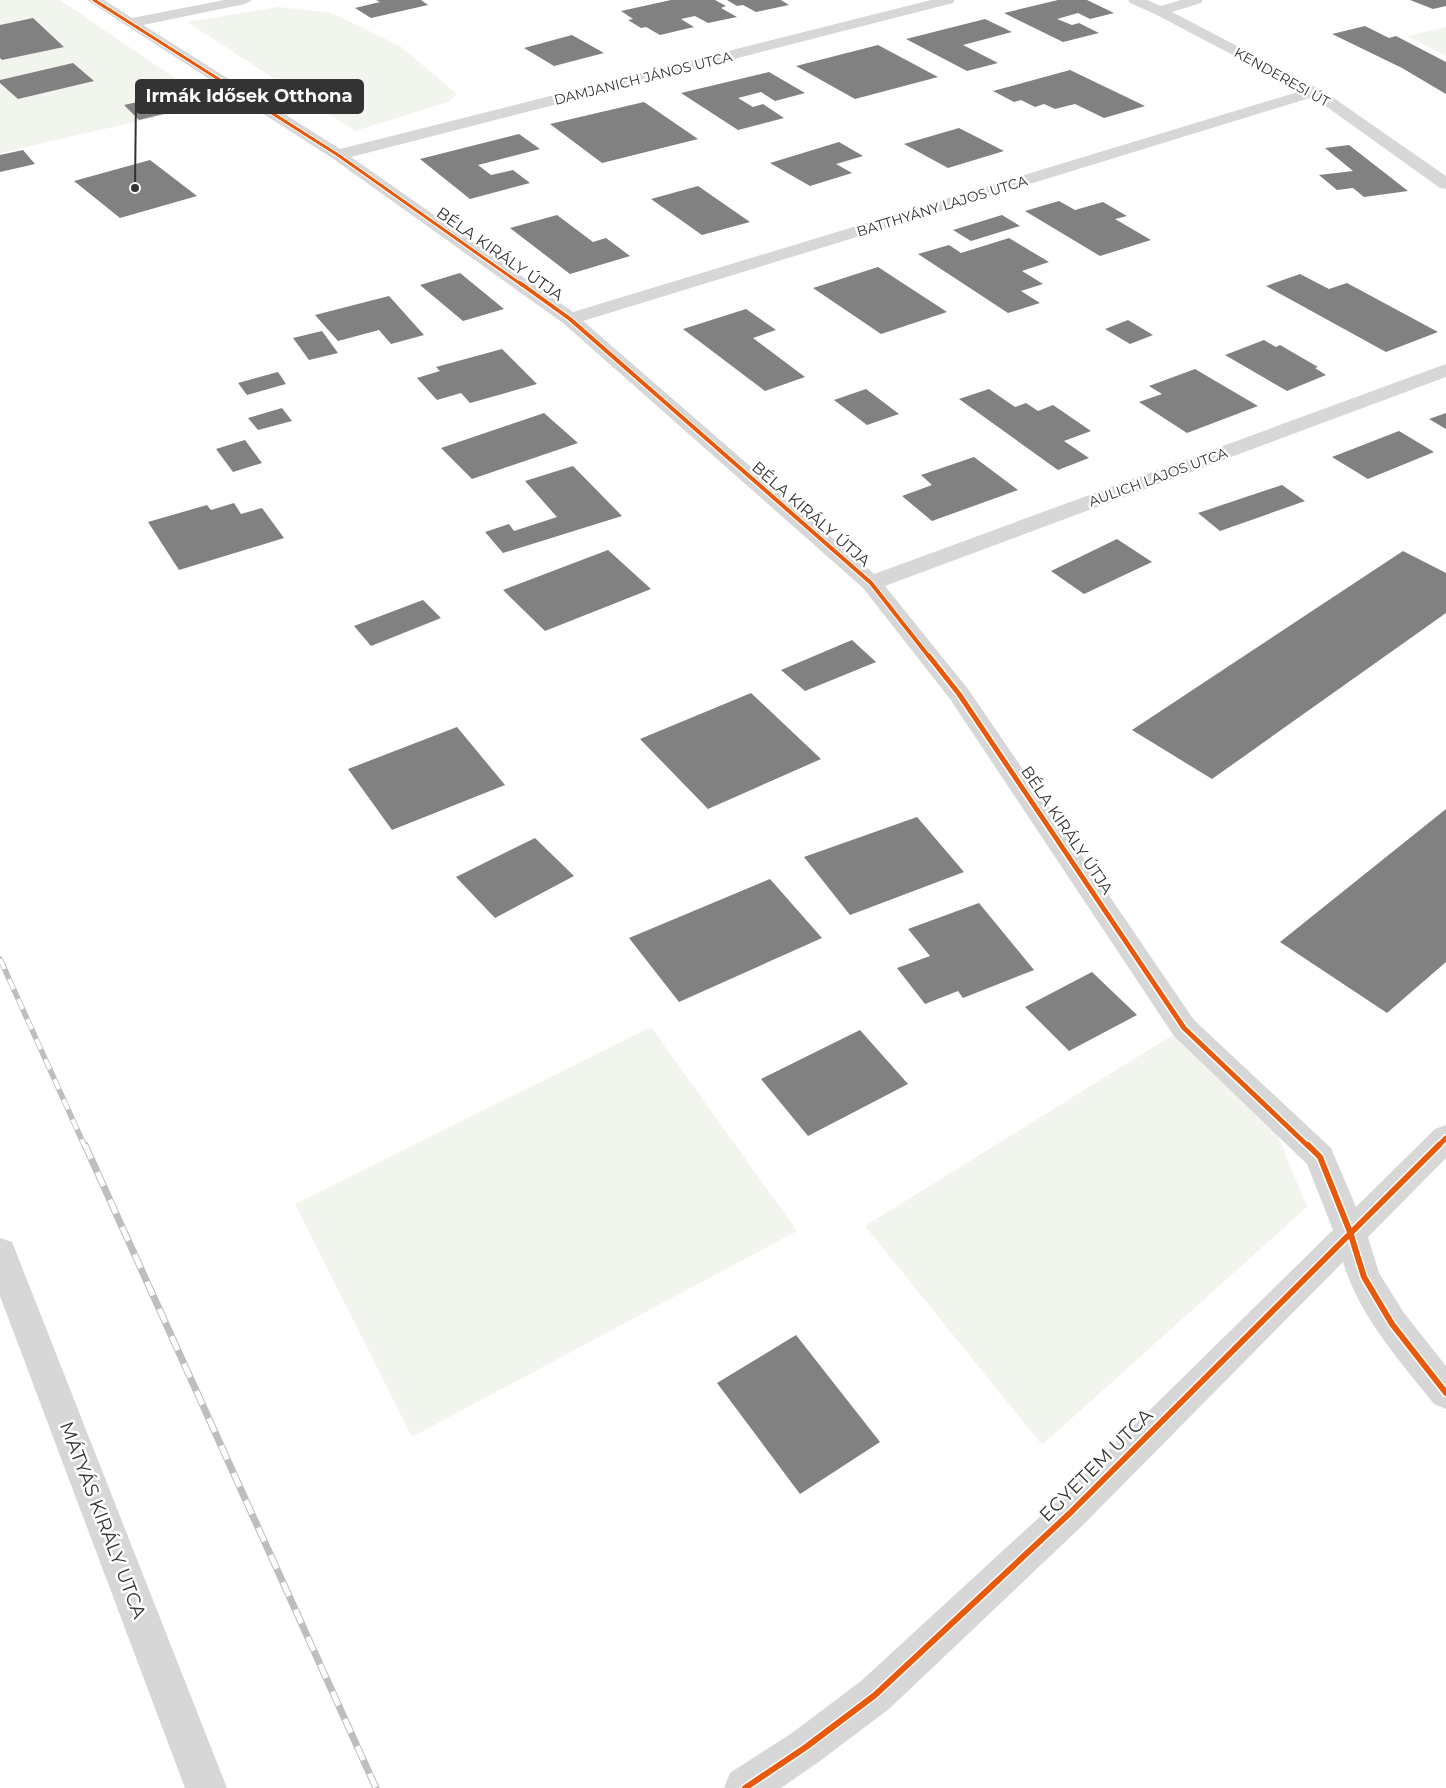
<svg xmlns="http://www.w3.org/2000/svg" width="1446" height="1788" font-family="Montserrat,sans-serif">
	<style>
		.green { fill: #f1f5ed }
		.building { fill: #818181 }
		.lines { fill: none; stroke-linecap: round; stroke-linejoin: round }
		.minor { fill: #d7d7d7; fill-rule: evenodd }
		.rail-far1-casing { stroke: #bebebe; stroke-width: 5.5 }
		.rail-casing { stroke: #bebebe; stroke-width: 7 }
		.rail-far1 { stroke: #fff; stroke-width: 4; stroke-dasharray: 11; stroke-linecap: butt }
		.rail { stroke: #fff; stroke-width: 5; stroke-dasharray: 15; stroke-linecap: butt }
		.cycleway-far3-casing { stroke: #fff; stroke-width: 5 }
		.cycleway-far2-casing { stroke: #fff; stroke-width: 6 }
		.cycleway-far1-casing { stroke: #fff; stroke-width: 8 }
		.cycleway-casing { stroke: #fff; stroke-width: 9 }
		.cycleway-far3 { stroke: #e8590c; stroke-width: 3 }
		.cycleway-far2 { stroke: #e8590c; stroke-width: 4 }
		.cycleway-far1 { stroke: #e8590c; stroke-width: 5 }
		.cycleway { stroke: #e8590c; stroke-width: 6 }
		.labels { text-anchor: middle; dominant-baseline: central; stroke-width: 5; stroke-linejoin: round; paint-order: stroke }
		.far-street-label { font-size: 14px; fill: #333; stroke: #fff }
		.street-label { font-size: 16px; fill: #333; stroke: #fff }
		.near-street-label { font-size: 19px; fill: #333; stroke: #fff }
		.leader { fill: none; stroke: #333; stroke-width: 2 }
		.callout-dot { fill: #333; stroke: #fff; stroke-width: 2 }
		.callout { fill: #333; stroke: #333; stroke-width: 2 }
		.callout-label { font-size: 18px; text-anchor: middle; font-weight: bold; fill: #fff }
	</style>
	<rect width="100%" height="100%" fill="#fff"/>
	<g class="green">
		<path d="M0 0H60L213 104 0 153Z"/>
		<path d="M278 7 332 13 400 46 457 94 448 102 355 131 187 22Z"/>
		<path d="M1446 27V56L1407 36Z"/>
		<path d="M651 1027 797 1231 412 1437 295 1204Z"/>
		<path d="M1184 1028 1277 1134 1307 1207 1042 1445 865 1226Z"/>
	</g>
	<g class="building">
		<path d="M376 0H421L428 5 371 18 355 8 380 2Z"/>
		<path d="M671 0H715L726 6 721 8 737 17 708 23 695 16 681 19 694 27 660 35 646 27 641 28 628 20 633 19 621 11Z"/>
		<path d="M727 0H781L789 5 756 12 743 5 737 6Z"/>
		<path d="M1058 0H1087L1114 13 1090 19 1078 13 1057 19 1072 25 1079 23 1099 33 1063 42 1004 13Z"/>
		<path d="M1410 0H1446V6L1433 9Z"/>
		<path d="M33 18 64 47 2 60 0 58V25Z"/>
		<path d="M985 19 1012 32 963 45 998 63 967 71 906 39Z"/>
		<path d="M1365 26 1389 38 1396 36 1446 62V94L1402 68 1332 34Z"/>
		<path d="M572 35 604 53 554 66 524 48Z"/>
		<path d="M878 45 938 77 855 99 796 66Z"/>
		<path d="M73 63 94 81 18 99 0 83V80Z"/>
		<path d="M1070 70 1145 106 1104 118 1075 104 1055 109 1044 104 1035 107 1021 100 1014 102 993 91Z"/>
		<path d="M769 72 805 93 775 101 761 92 738 98 753 107 763 104 784 118 738 130 681 93Z"/>
		<path d="M169 95 184 109 139 120 124 105Z"/>
		<path d="M644 102 698 139 602 163 550 124Z"/>
		<path d="M959 128 1004 151 948 168 904 144Z"/>
		<path d="M519 134 540 149 478 165 491 175 513 170 530 183 470 199 420 159Z"/>
		<path d="M839 142 863 156 836 164 852 173 810 186 770 163Z"/>
		<path d="M1349 145 1408 191 1364 197 1353 188 1337 190 1319 175 1353 171 1325 148Z"/>
		<path d="M23 150 35 164 0 172V155Z"/>
		<path d="M150 160 197 196 120 218 74 181Z"/>
		<path d="M698 186 750 222 702 235 651 199Z"/>
		<path d="M1059 201 1075 210 1103 202 1127 216 1115 219 1151 240 1100 256 1025 211Z"/>
		<path d="M557 215 593 242 606 238 630 256 570 274 510 228Z"/>
		<path d="M1002 215 1020 226 971 241 953 230Z"/>
		<path d="M1009 238 1049 262 1022 271 1043 284 1021 291 1040 303 1008 313 918 254 949 245 961 253Z"/>
		<path d="M878 267 947 312 881 334 813 288Z"/>
		<path d="M460 273 504 309 463 321 420 285Z"/>
		<path d="M1300 274 1329 289 1347 283 1438 332 1386 352 1266 286Z"/>
		<path d="M389 296 424 335 391 344 379 330 338 341 315 315Z"/>
		<path d="M746 309 776 330 753 338 805 377 765 391 683 329Z"/>
		<path d="M1128 320 1153 335 1130 344 1105 329Z"/>
		<path d="M322 331 338 353 309 360 293 338Z"/>
		<path d="M1264 340 1276 347 1280 345 1318 367 1315 368 1326 375 1287 391 1225 355Z"/>
		<path d="M502 349 537 384 470 403 461 393 437 400 417 378 440 371 436 367Z"/>
		<path d="M1195 369 1258 406 1187 433 1139 402 1162 394 1149 386Z"/>
		<path d="M278 372 286 384 247 395 238 383Z"/>
		<path d="M866 389 899 414 867 425 834 400Z"/>
		<path d="M989 389 1015 407 1026 403 1038 411 1053 405 1091 431 1064 441 1089 458 1058 470 959 399Z"/>
		<path d="M282 408 292 421 258 430 248 418Z"/>
		<path d="M544 413 578 443 472 479 441 448Z"/>
		<path d="M1446 413V429L1429 419Z"/>
		<path d="M1399 431 1434 452 1368 479 1332 457Z"/>
		<path d="M245 440 262 463 233 472 216 449Z"/>
		<path d="M974 457 1018 490 932 521 902 496 932 485 921 475Z"/>
		<path d="M573 466 622 516 503 553 485 532 509 524 514 531 557 517 525 481Z"/>
		<path d="M1282 485 1305 501 1220 531 1198 513Z"/>
		<path d="M234 503 241 514 262 508 284 538 179 570 148 522 207 505 211 510Z"/>
		<path d="M1117 539 1152 562 1084 594 1051 571Z"/>
		<path d="M608 550 651 589 545 631 503 590Z"/>
		<path d="M1403 551 1446 573V613L1212 779 1132 730Z"/>
		<path d="M423 600 441 618 371 646 354 626Z"/>
		<path d="M852 640 876 662 805 691 781 670Z"/>
		<path d="M751 693 821 759 708 809 640 739Z"/>
		<path d="M457 727 505 785 392 830 348 769Z"/>
		<path d="M1446 809V962L1387 1013 1280 942Z"/>
		<path d="M917 817 964 872 850 915 804 857Z"/>
		<path d="M535 838 574 876 495 918 456 877Z"/>
		<path d="M770 879 822 938 679 1002 629 938Z"/>
		<path d="M979 903 1034 970 963 998 958 991 925 1004 897 968 930 956 908 929Z"/>
		<path d="M1092 972 1137 1015 1069 1051 1025 1007Z"/>
		<path d="M860 1030 908 1084 808 1136 761 1079Z"/>
		<path d="M796 1335 880 1442 800 1494 717 1383Z"/>
	</g>
	<g class="lines">
		<g class="minor">
			<path d="M87 0H104L132 18 224 0H252L245 4 143 25 340 149 931 0H955L953 3 351 157 573 312 1301 91 1155 14 1130 3 1128 0H1147L1161 6 1181 0H1203L1201 3 1172 12 1325 92 1446 176V189L1440 188 1313 97 583 321 874 574 1446 364V377L885 586 968 689 1194 1020 1331 1148 1356 1207 1435 1129 1446 1125V1158L1368 1237 1379 1273 1404 1313 1446 1366V1409L1434 1404C1400 1361 1359 1316 1343 1262L1083 1525 889 1709 820 1761 781 1788H724L730 1773 792 1733 861 1681 1057 1501 1333 1230 1307 1164 1174 1036 950 699 863 588 563 323 332 158Z"/>
			<path d="M0 1238 12 1242 16 1252 227 1788H185L0 1296Z"/>
		</g>
		<defs>
			<path id="rail-far1" d="M0 959 85 1147"/>
			<path id="rail" d="M85 1145 376 1788"/>
		</defs>
		<use href="#rail-far1" class="rail-far1-casing"/>
		<use href="#rail" class="rail-casing"/>
		<use href="#rail-far1" class="rail-far1"/>
		<use href="#rail" class="rail"/>
		<defs>
			<path id="cycleway-far3" d="M94 0 338 155 522 285"/>
			<path id="cycleway-far2" d="M520 283 570 319 871 583 930 658"/>
			<g id="cycleway-far1">
				<path d="M929 656 959 694 1184 1028 1309 1147"/>
				<path d="M1437 1147 1446 1138"/>
			</g>
			<g id="cycleway">
				<path d="M1308 1145 1320 1157 1350 1232 1364 1277 1392 1324 1446 1393"/>
				<path d="M745 1788 806 1747 875 1695 1070 1513 1439 1145"/>
			</g>
		</defs>
		<use href="#cycleway-far3" class="cycleway-far3-casing"/>
		<use href="#cycleway-far2" class="cycleway-far2-casing"/>
		<use href="#cycleway-far1" class="cycleway-far1-casing"/>
		<use href="#cycleway" class="cycleway-casing"/>
		<use href="#cycleway-far3" class="cycleway-far3"/>
		<use href="#cycleway-far2" class="cycleway-far2"/>
		<use href="#cycleway-far1" class="cycleway-far1"/>
		<use href="#cycleway" class="cycleway"/>
	</g>
	<g class="labels">
		<g class="far-street-label">
			<text transform="translate(1282 77) rotate(29)">KENDERESI ÚT</text>
			<text transform="translate(643 78) rotate(-14)">DAMJANICH JÁNOS UTCA</text>
			<text transform="translate(942 206) rotate(-17)">BATTHYÁNY LAJOS UTCA</text>
			<text transform="translate(1158 477) rotate(-20)">AULICH LAJOS UTCA</text>
		</g>
		<g class="street-label">
			<text transform="translate(500 254) rotate(35)">BÉLA KIRÁLY ÚTJA</text>
			<text transform="translate(811 514) rotate(41)">BÉLA KIRÁLY ÚTJA</text>
			<text transform="translate(1067 830) rotate(56)">BÉLA KIRÁLY ÚTJA</text>
		</g>
		<g class="near-street-label">
			<text transform="translate(1096 1465) rotate(-45)">EGYETEM UTCA</text>
			<text transform="translate(103 1520) rotate(69)">MÁTYÁS KIRÁLY UTCA</text>
		</g>
	</g>
	<path class="leader" d="M135 188L136 96"/>
	<circle class="callout-dot" cx="135" cy="188" r="5"/>
	<rect class="callout" x="136" y="80" width="227" height="33" rx="5"/>
	<g class="callout-label">
		<text x="249" y="102">Irmák Idősek Otthona</text>
	</g>
</svg>
